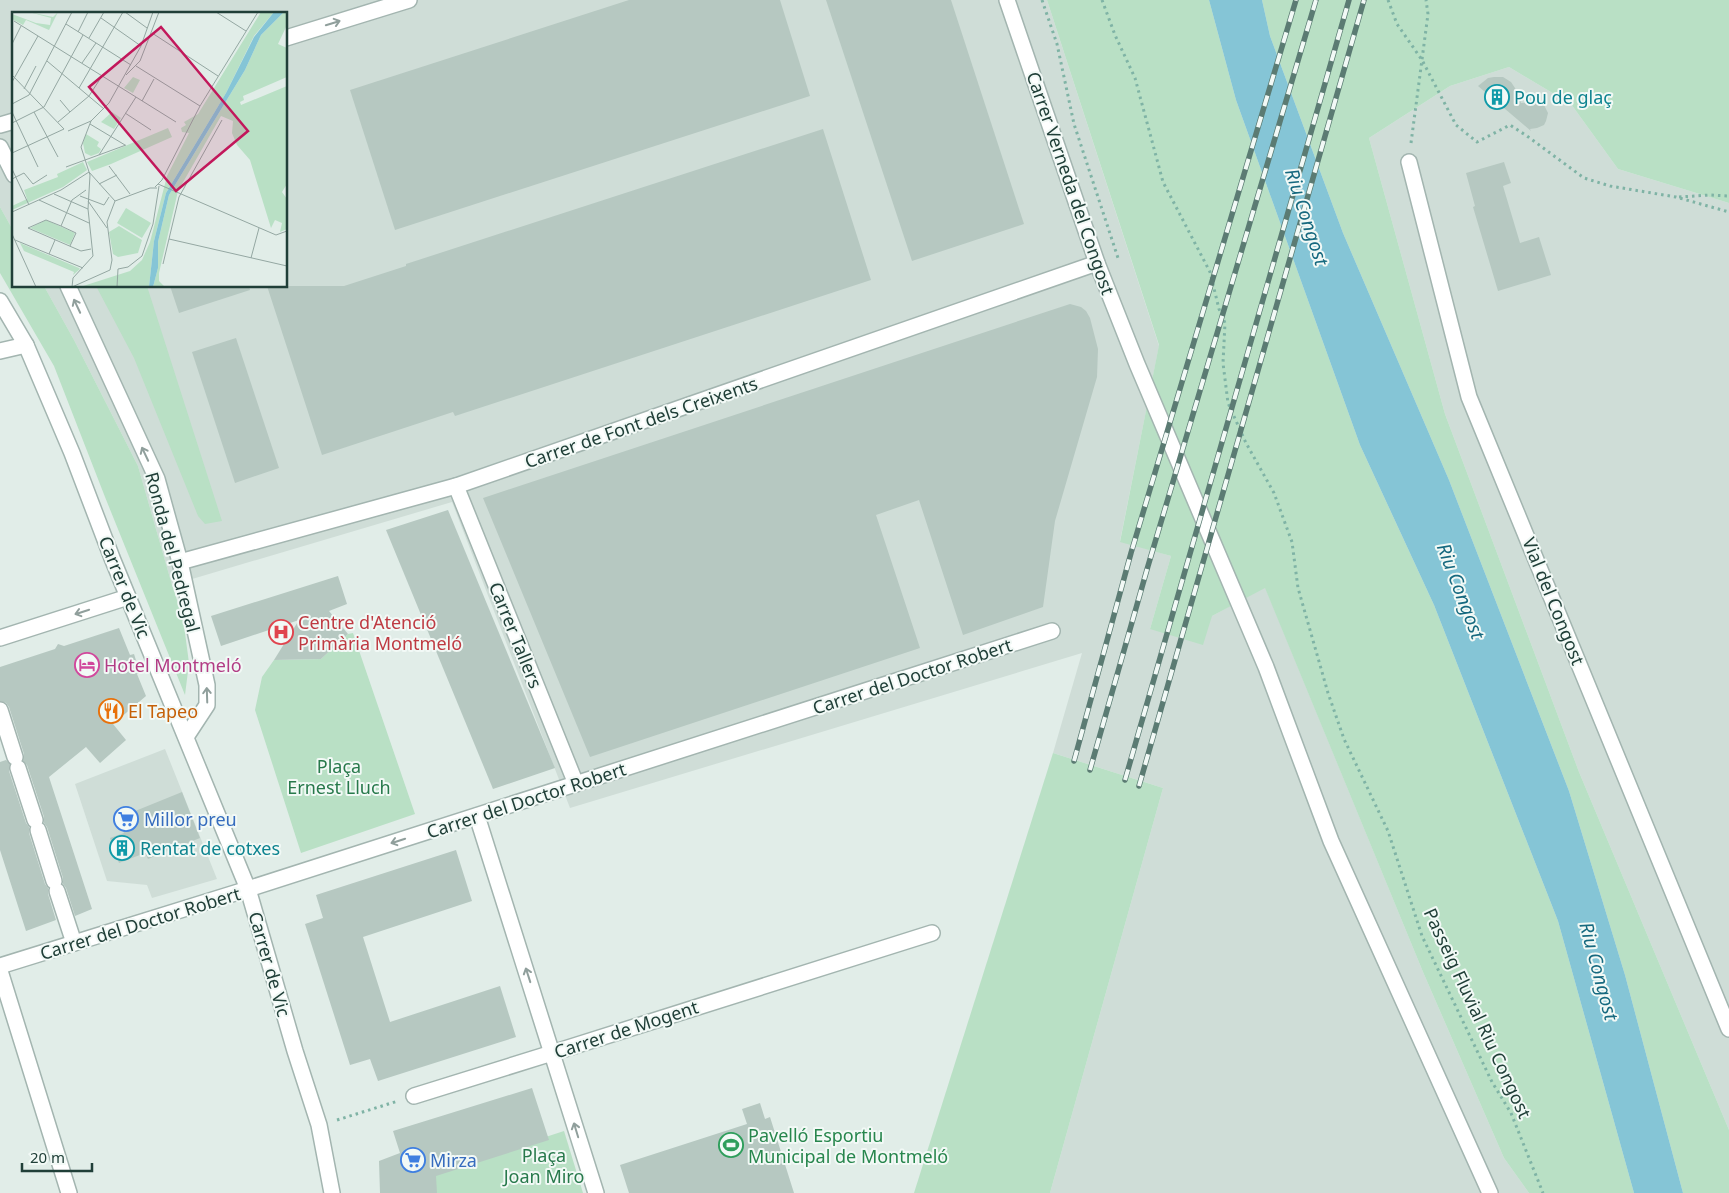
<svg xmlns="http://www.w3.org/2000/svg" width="1729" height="1193" font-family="'Noto Sans',sans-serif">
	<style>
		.built { fill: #cfddd7 }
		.green { fill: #b9e0c5 }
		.water { fill: #85c5d6 }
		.building { fill: #b6c8c1 }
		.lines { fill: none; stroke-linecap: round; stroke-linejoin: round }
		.pedestrian-casing { stroke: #a3b5b0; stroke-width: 18 }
		.minor-casing { stroke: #a3b5b0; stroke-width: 18 }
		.tertiary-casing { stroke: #a3b5b0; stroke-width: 18 }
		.path { stroke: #7fb3a5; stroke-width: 3; stroke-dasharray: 2.5 4; stroke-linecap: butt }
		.pedestrian { stroke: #fff; stroke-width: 15 }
		.minor { stroke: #fff; stroke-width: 15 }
		.tertiary { stroke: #fff; stroke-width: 15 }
		.rail-casing { stroke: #5b7b73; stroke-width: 5.5 }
		.rail { stroke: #f2f9f6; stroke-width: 4; stroke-dasharray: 11; stroke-linecap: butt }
		.oneway { stroke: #909f9c }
		.labels { text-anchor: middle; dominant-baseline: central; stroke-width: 4; stroke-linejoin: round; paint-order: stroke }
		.culture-label { font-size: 18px; fill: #0d838f; stroke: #f2f9f6; text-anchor: start }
		.street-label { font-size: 18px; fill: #203f38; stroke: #f2f9f6 }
		.health-label { font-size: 18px; fill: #be3a42; stroke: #f2f9f6; text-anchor: start }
		.hotel-label { font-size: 18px; fill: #b23c85; stroke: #f2f9f6; text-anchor: start }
		.food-label { font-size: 18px; fill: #c56008; stroke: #f2f9f6; text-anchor: start }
		.park-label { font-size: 18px; fill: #27794b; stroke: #f2f9f6 }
		.shop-label { font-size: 18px; fill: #366cbe; stroke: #f2f9f6; text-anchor: start }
		.leisure-label { font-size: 18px; fill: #27864d; stroke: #f2f9f6; text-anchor: start }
		.water-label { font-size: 19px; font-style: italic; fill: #16697f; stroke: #f2f9f6 }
		.inset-road { fill: none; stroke: #94a7a2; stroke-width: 1 }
		.view { fill: #c2185b; fill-opacity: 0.15; stroke: #c2185b; stroke-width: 2.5 }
		.inset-edge { fill: none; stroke: #203f38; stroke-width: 2.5 }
	</style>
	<rect width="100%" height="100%" fill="#e1ede8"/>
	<g class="built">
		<path d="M0 0H1047L1159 346 1120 541 1171 556 1150 629 1212 616 1265 587 1423 972 1504 1158 1529 1193H1050L1163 788 1053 753 1082 653 570 808 452 502 172 585 138 466 74 340 44 286H286V14H14V232L0 207Z"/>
		<path d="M1509 67 1571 104 1618 169 1729 203V1130L1579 772 1445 414 1369 138 1450 86Z"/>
		<path d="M165 749 217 879 152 898 147 885 107 881 75 784Z"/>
	</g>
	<g class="green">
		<path d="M1047 0H1209L1236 100 1360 445 1434 605 1558 921 1634 1193H1529L1504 1158 1423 972 1265 588 1212 616 1203 645 1150 629 1171 556 1120 542 1159 345Z"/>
		<path d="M1262 0H1729V203L1618 169 1571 104 1509 67 1450 86 1369 138 1445 414 1579 772 1729 1130V1193H1683L1625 975 1569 791 1449 480 1343 233 1270 36Z"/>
		<path d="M0 207 14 232V286H44L74 340 138 466 172 585 183 618 189 663 185 695 105 497 54 366 0 273Z"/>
		<path d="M96 286H147L222 521 205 524 198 516 134 358Z"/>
		<path d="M353 633 415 814 301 853 255 710 262 677 274 660 321 659 348 634Z"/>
		<path d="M1053 753 1163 788 1050 1193H914Z"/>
		<path d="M564 1131 583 1193H435V1173Z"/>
	</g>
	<path class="water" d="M1209 0H1262L1270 36 1343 233 1449 480 1569 791 1625 975 1683 1193H1634L1558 921 1434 605 1360 445 1236 100Z"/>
	<g class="building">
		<path d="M629 0H780L810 96 395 230 350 90Z"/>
		<path d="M826 0H951L1024 224 912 261Z"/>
		<path d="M1494 77H1503L1511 82 1515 88 1521 103 1536 102 1544 105 1548 113 1546 121 1544 125 1537 128 1530 129 1531 131 1478 86 1488 78Z"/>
		<path d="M823 129 871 280 455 416 453 412 322 455 267 286H344L406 266V264Z"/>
		<path d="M1504 162 1511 183 1503 186 1520 243 1539 237 1551 275 1498 291 1473 207 1475 206 1466 173Z"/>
		<path d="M170 286H249L250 290 179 313Z"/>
		<path d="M1070 304 1081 307 1086 311 1090 318 1098 349 1097 377 1055 521 1043 607 963 635 919 500 876 515 920 648 590 757 483 498Z"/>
		<path d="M236 338 279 468 235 483 192 352Z"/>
		<path d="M448 510 555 768 493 789 386 530Z"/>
		<path d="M338 576 347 604 329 611 348 634 321 659 274 660 299 620 221 646 211 616Z"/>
		<path d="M119 628 130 655 134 654 140 673 137 674 146 696 113 724 126 740 100 763 86 747 49 777 92 909 75 916 66 888 63 884V878L47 827 44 823V817L27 765 23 761 24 754 9 707 6 703 0 701V667L55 649 58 644 64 646Z"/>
		<path d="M6 760 10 764 9 771 26 823 29 827V833L45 884 48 888V894L56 920 26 931 0 850V762Z"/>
		<path d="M182 792 200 838 148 859 145 853 119 863 110 838 124 833 118 818Z"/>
		<path d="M456 850 472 901 363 937 390 1022 500 986 516 1037 378 1081 370 1059 350 1065 305 924 323 918 316 895Z"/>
		<path d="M532 1088 549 1140 436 1176 437 1193H380L379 1161 400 1153 393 1131Z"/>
		<path d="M760 1103 765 1119 770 1117 794 1193H629L620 1165 747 1124 742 1109Z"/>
	</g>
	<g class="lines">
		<defs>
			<g id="pedestrian">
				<path d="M0 710 15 757"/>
				<path d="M18 768 35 820"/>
				<path d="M38 830 54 881"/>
				<path d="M57 891 74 943"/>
				<path d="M414 1096 552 1053"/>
			</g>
			<g id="minor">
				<path d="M1007 0 1097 263 1137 364 1266 667 1331 841 1490 1193"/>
				<path d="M286 38 409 0"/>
				<path d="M0 125 14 121"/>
				<path d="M0 147 14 175"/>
				<path d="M1409 162 1469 397 1729 1029"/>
				<path d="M68 286 157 479 180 562 207 685V705L186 737"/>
				<path d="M0 351 26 345"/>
				<path d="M456 486 576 784"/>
				<path d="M180 562 456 486 1097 263"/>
				<path d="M0 638 128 597"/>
				<path d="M477 816 596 1193"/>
				<path d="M0 966 248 889 1052 631"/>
				<path d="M0 971 69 1193"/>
				<path d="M552 1053 932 933"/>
			</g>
			<path id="tertiary" d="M0 301 26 345 72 453 112 558 248 889 295 1051 319 1125 332 1193"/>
		</defs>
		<use href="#pedestrian" class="pedestrian-casing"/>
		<use href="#minor" class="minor-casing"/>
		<use href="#tertiary" class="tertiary-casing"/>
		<g class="path">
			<path d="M1042 0 1057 44 1074 124 1118 258"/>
			<path d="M1102 0 1115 35 1135 78 1163 182 1210 272 1219 309 1225 323 1223 363 1228 403 1246 443 1274 493 1292 542 1298 588 1328 693 1344 739 1388 831 1422 936 1492 1082 1511 1113 1543 1193"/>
			<path d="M1388 0 1397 24 1422 60 1456 125 1477 142 1510 125 1527 136 1584 178 1610 186 1676 197 1729 212"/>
			<path d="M1411 143 1428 14 1426 0"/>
			<path d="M1679 197 1710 195 1729 196"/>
			<path d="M337 1120 398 1101"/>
		</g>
		<use href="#pedestrian" class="pedestrian"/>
		<use href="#minor" class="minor"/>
		<use href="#tertiary" class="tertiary"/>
		<defs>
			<g id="rail">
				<path d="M1074 761 1131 553 1296 0"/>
				<path d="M1090 770 1148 566 1316 0"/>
				<path d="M1125 780 1349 0"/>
				<path d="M1139 786 1364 0"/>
			</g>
		</defs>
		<use href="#rail" class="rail-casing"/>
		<use href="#rail" class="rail"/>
	</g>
	<defs><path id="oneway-shaft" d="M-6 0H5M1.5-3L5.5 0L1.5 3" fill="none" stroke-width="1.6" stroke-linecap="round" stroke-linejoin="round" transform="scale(1.25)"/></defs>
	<g class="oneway">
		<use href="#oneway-shaft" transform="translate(333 23) rotate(-17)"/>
		<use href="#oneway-shaft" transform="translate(77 306) rotate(-115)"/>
		<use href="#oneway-shaft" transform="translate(145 454) rotate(-115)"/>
		<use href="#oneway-shaft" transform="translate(82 612) rotate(162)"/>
		<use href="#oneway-shaft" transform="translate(207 695) rotate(-92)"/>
		<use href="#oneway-shaft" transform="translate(398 841) rotate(162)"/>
		<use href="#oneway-shaft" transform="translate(528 975) rotate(-108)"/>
		<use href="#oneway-shaft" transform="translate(576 1130) rotate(-107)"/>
	</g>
	<defs>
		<symbol id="building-ring" viewBox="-11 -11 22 22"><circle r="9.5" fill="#f2f9f6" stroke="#0f9aa8" stroke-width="1.5"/><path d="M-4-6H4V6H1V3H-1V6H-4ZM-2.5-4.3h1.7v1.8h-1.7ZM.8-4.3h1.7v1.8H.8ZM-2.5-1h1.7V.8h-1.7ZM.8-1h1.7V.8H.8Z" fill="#0f9aa8"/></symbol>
		<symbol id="hospital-ring" viewBox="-11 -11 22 22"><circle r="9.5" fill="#f2f9f6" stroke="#e0444e" stroke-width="1.5"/><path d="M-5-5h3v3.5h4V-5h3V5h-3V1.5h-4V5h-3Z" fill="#e0444e"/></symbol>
		<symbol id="hotel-ring" viewBox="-11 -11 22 22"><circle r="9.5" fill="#f2f9f6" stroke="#d1479c" stroke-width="1.5"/><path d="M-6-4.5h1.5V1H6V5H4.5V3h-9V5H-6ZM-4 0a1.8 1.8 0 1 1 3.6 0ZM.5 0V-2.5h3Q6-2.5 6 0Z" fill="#d1479c"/></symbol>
		<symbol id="restaurant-ring" viewBox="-11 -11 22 22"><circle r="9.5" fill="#f2f9f6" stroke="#e8710a" stroke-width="1.5"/><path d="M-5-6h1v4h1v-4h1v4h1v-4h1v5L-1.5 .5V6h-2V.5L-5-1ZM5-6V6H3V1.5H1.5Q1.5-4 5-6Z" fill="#e8710a"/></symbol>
		<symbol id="supermarket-ring" viewBox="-11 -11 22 22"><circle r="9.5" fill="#f2f9f6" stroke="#3f7fe0" stroke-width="1.5"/><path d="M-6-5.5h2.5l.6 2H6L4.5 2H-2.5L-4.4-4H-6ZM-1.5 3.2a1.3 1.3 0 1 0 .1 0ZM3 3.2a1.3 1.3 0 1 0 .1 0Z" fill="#3f7fe0"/></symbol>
		<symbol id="stadium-ring" viewBox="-11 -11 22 22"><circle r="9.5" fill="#f2f9f6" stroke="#2e9e5b" stroke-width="1.5"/><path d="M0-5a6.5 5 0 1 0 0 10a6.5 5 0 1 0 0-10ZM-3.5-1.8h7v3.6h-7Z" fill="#2e9e5b"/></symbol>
	</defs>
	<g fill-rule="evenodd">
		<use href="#building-ring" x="1483" y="83" width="28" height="28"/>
		<use href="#hospital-ring" x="267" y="618" width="28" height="28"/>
		<use href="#hotel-ring" x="73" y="651" width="28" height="28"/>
		<use href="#restaurant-ring" x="97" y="697" width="28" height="28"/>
		<use href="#supermarket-ring" x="112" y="805" width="28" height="28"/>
		<use href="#building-ring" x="108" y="834" width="28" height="28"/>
		<use href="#stadium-ring" x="717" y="1131" width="28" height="28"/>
		<use href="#supermarket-ring" x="399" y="1146" width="28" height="28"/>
	</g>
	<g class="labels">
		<g class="culture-label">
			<text x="1514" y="97">Pou de glaç</text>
			<text x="140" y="848">Rentat de cotxes</text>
		</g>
		<g class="street-label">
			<text transform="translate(1071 183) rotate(71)">Carrer Verneda del Congost</text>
			<text transform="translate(641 422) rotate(-19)">Carrer de Font dels Creixents</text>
			<text transform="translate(173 552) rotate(75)">Ronda del Pedregal</text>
			<text transform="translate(125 587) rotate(68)">Carrer de Vic</text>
			<text transform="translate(1554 601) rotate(68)">Vial del Congost</text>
			<text transform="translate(516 635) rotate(68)">Carrer Tallers</text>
			<text transform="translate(912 676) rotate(-18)">Carrer del Doctor Robert</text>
			<text transform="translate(526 800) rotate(-18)">Carrer del Doctor Robert</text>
			<text transform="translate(140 923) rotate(-17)">Carrer del Doctor Robert</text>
			<text transform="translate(270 964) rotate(74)">Carrer de Vic</text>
			<text transform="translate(1478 1013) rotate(65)">Passeig Fluvial Riu Congost</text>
			<text transform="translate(626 1029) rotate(-18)">Carrer de Mogent</text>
		</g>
		<g class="health-label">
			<text x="298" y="622">Centre d'Atenció<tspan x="298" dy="21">Primària Montmeló</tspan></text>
		</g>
		<g class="hotel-label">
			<text x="104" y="665">Hotel Montmeló</text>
		</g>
		<g class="food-label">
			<text x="128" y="711">El Tapeo</text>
		</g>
		<g class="park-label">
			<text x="339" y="766">Plaça<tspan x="339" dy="21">Ernest Lluch</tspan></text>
			<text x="544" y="1155">Plaça<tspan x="544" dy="21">Joan Miro</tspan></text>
		</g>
		<g class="shop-label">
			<text x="144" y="819">Millor preu</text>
			<text x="430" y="1160">Mirza</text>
		</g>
		<g class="leisure-label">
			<text x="748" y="1135">Pavelló Esportiu<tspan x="748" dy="21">Municipal de Montmeló</tspan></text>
		</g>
		<g class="water-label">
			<text transform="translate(1307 217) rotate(72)">Riu Congost</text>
			<text transform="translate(1461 591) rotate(69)">Riu Congost</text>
			<text transform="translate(1599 971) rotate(75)">Riu Congost</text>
		</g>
	</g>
	<g transform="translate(12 12)">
		<rect width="275" height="275" fill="#e1ede8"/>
		<path d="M17 0 41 5 46 0 37 18 14 8 11 13 0 7V2L24 11 38 13 39 6ZM249 0H262L242 24 214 81 154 181 142 229 137 275H68L118 259 130 248 138 230 155 164 177 121 170 120 169 116 174 113 172 110 186 102ZM272 0H275V13L266 32 275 36V65L231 84 232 88 228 90 229 93 275 74V172L270 180 275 187V217L268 220 270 211 263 208 259 216 238 148 225 133 220 121 221 109 209 104 166 179 147 261V269L153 275H141L146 256V230L157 183 233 58 249 23ZM121 65 128 68 121 81 112 76ZM100 100 109 106 102 117 89 110ZM156 116 160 125 99 152 80 159 75 150ZM74 122 87 130 85 134 89 137 87 141 79 144 73 141 71 131ZM71 150 75 158 51 175 0 198V194L15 187 12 178 46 165 45 162ZM114 196 139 211 130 226 105 211ZM34 208 63 221 58 233 18 216ZM107 214 130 228 126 241 106 245 101 242 97 220ZM8 231 67 256 68 257 61 263 62 260 12 239Z" fill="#b9e0c5"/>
		<path d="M262 0H272L249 23 233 58 157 183 146 230V256L141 275H137L142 229 154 181 214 81 242 25Z" fill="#85c5d6"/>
		<path class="inset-road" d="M113 0 135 16M204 0 234 19M89 6 129 34M2 9 164 110M54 12 119 53M66 20 76 0M140 21 206 64M77 26 92 0M0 32 9 14M35 49 92 97M70 51 84 31M124 54 188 94M0 63 52 117 0 141M114 63 128 49 147 0M0 70 26 24M67 76 111 0M12 77 24 54M48 88 58 100M130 89 142 67M0 92 17 83 60 0M32 95 71 23M0 100 26 155M22 100 46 145M113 101 139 118M46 110 77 84 90 64M0 111 32 95M78 112 113 133M56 119 79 109 97 91 129 34 141 0M87 143 124 85M97 154 118 182M54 155 114 133M0 157 17 193M77 160 103 189M0 167 12 161 21 172 35 163M87 172 105 163M146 172 264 223 275 219M143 175 150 168 188 94 246 0M42 182 76 197M68 184 92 193 97 185M27 188 77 211M76 189 95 216M103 189 138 176H145M0 200 49 178 77 160M49 214 60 188 74 178M16 216 69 239 79 237M16 216 34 208 49 214 64 221 58 234M0 222 24 275M157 227 275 254M3 228 71 256M37 242 43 228M239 246 247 216M151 252 167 185 210 108M106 257 116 255 130 244 141 212 147 174M98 258 100 248 95 210 103 189M60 275 61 266 81 244 76 197 78 163 69 135 79 109M60 275 98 258M105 275 106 257"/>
		<path class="view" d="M149 15 236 119 164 179 77 75Z"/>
		<rect width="275" height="275" class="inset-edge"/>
	</g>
	<path d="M22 1163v8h70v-8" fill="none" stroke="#203f38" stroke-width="2.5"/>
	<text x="30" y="1163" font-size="15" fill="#203f38" stroke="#f2f9f6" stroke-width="4" paint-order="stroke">20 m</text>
</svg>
